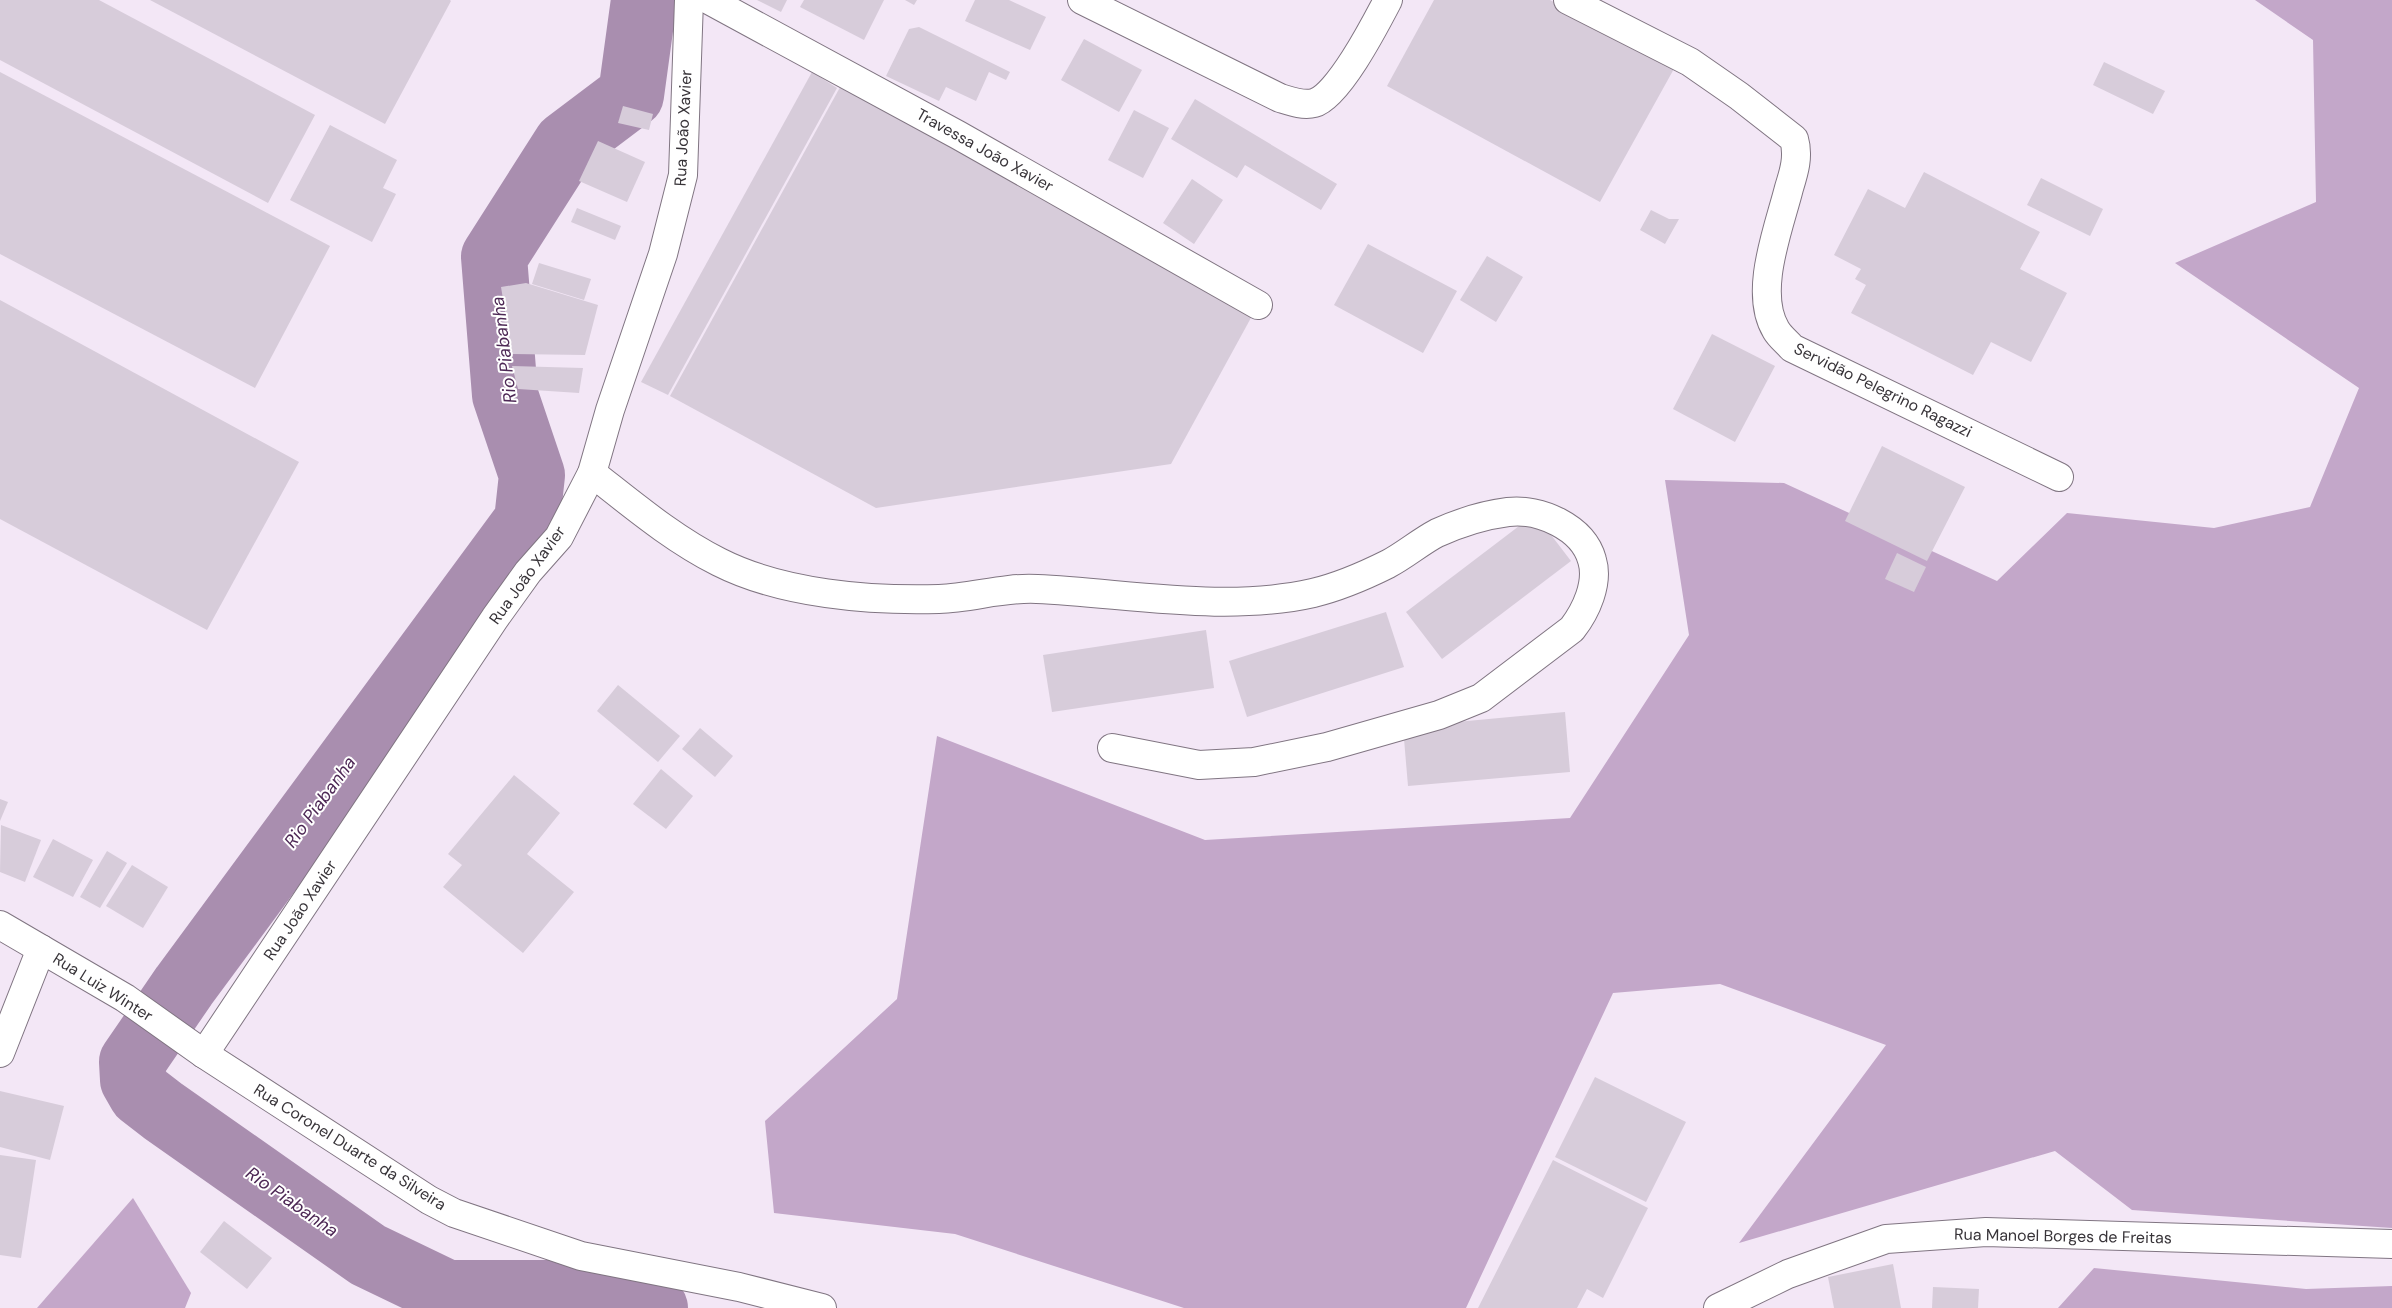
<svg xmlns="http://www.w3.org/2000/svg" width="2392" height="1308" font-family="'DM Sans',sans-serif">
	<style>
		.forest { fill: #c3a7c9 }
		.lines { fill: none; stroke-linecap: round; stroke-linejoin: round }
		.river { stroke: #a98eaf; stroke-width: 66 }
		.building { fill: #d7ccda }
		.minor-casing { stroke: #807582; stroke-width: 30 }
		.minor { stroke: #fff; stroke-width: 28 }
		.labels { text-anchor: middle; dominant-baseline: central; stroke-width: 4; stroke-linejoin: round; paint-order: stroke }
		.street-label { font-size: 16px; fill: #383439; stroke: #fff }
		.water-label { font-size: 18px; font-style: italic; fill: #4d2855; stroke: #fff }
	</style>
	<rect width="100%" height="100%" fill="#f3e7f6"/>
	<g class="forest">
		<path d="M2255 0H2392V1228L2132 1210 2055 1151 1739 1243 1886 1045 1720 984 1613 993 1466 1308H1184L955 1234 774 1213 765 1121 897 999 937 736 1205 840 1570 818 1689 635 1665 480 1784 483 1997 581 2067 513 2214 528 2310 507 2359 388 2175 263 2316 202 2313 40Z"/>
		<path d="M133 1198 191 1293 185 1308H37Z"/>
		<path d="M2094 1268 2306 1289 2392 1286V1308H2058Z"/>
	</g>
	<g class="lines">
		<path class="river" d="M644 0 631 95 566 144 494 257 505 395 532 475 527 521 184 986 132 1062 133 1080 141 1094 163 1111 368 1255 447 1293H558L655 1308"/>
	</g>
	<g class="building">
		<path d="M0 0H99L315 115 268 203 0 60Z"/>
		<path d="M150 0H450L451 1 385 124Z"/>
		<path d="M757 0H787L781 12Z"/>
		<path d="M804 0H884L864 40 800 7Z"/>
		<path d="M905 0H917L914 5Z"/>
		<path d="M975 0H1009L1046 17 1030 50 965 21Z"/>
		<path d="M1434 0H1550L1675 67 1600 202 1387 86Z"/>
		<path d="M919 27 1010 72 1006 80 989 72 976 101 946 87 939 101 886 76 909 29Z"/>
		<path d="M1084 39 1142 70 1119 112 1061 80Z"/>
		<path d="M2104 62 2165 91 2153 114 2093 85Z"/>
		<path d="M0 72 330 246 255 388 0 254Z"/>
		<path d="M812 72 837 88 668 395 641 382Z"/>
		<path d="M844 80 1258 305 1171 464 876 508 670 396Z"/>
		<path d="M1195 99 1337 184 1321 210 1245 165 1237 178 1171 139Z"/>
		<path d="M623 106 653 114 649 130 618 123Z"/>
		<path d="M1134 110 1169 128 1143 178 1108 160Z"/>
		<path d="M330 125 397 160 383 188 396 194 372 242 290 200Z"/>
		<path d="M598 141 645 162 627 202 579 181Z"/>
		<path d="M1924 172 2040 232 2020 269 2067 293 2031 362 1991 342 1973 375 1851 313 1866 285 1855 279 1861 269 1834 255 1868 189 1905 208Z"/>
		<path d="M2041 178 2103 209 2090 236 2027 205Z"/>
		<path d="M1192 179 1223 200 1194 244 1163 223Z"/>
		<path d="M577 208 621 226 615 240 571 222Z"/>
		<path d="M1651 210 1669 219H1679L1665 244 1640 230Z"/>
		<path d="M1368 244 1457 291 1423 353 1334 305Z"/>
		<path d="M1487 256 1523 277 1496 322 1460 300Z"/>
		<path d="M539 263 591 279 584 300 532 284Z"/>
		<path d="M526 283 598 305 585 355 512 354 501 287Z"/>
		<path d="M0 300 299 462 207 630 0 519Z"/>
		<path d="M1712 334 1775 366 1735 442 1673 409Z"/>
		<path d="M512 366 583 368 579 393 518 389Z"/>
		<path d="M1882 446 1965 487 1927 561 1845 521Z"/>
		<path d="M1535 514 1571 561 1442 659 1406 612Z"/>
		<path d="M1897 553 1926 567 1914 592 1885 579Z"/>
		<path d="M1386 612 1404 667 1247 717 1229 661Z"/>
		<path d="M1206 630 1214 688 1052 712 1043 655Z"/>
		<path d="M618 685 680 736 658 762 597 711Z"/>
		<path d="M1565 712 1570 772 1408 786 1403 727Z"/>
		<path d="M700 728 733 756 715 777 682 749Z"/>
		<path d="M661 769 693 796 666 829 633 804Z"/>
		<path d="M514 775 560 813 527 854 574 892 523 953 443 887 462 865 448 854Z"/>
		<path d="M0 799 8 802 0 821Z"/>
		<path d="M1 825 41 840 25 882 0 872Z"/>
		<path d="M53 839 93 860 73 897 33 877Z"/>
		<path d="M107 851 127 863 100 908 80 897Z"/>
		<path d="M132 865 168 887 143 928 106 906Z"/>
		<path d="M1595 1077 1686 1122 1646 1202 1555 1157Z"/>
		<path d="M0 1091 64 1106 50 1160 0 1147Z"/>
		<path d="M0 1155 36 1160 21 1258 0 1255Z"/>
		<path d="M1553 1160 1648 1208 1603 1298 1587 1289 1577 1308H1478Z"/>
		<path d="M224 1221 272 1258 247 1289 200 1252Z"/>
		<path d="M1893 1264 1901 1308H1834L1828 1277Z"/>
		<path d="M1933 1287 1979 1289 1978 1308H1932Z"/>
	</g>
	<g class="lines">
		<defs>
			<g id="minor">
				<path d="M709 0 958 135 1258 305"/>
				<path d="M1082 0 1280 98C1290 101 1303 106 1314 103 1338 97 1376 23 1388 0"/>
				<path d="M1568 0 1690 62 1739 96 1794 139C1799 156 1794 172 1789 188 1779 228 1753 292 1776 330 1780 337 1787 342 1792 348L2059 477"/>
				<path d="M592 473C633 505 673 539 719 562 782 594 870 601 939 599 972 598 1004 587 1037 589 1126 593 1225 613 1313 593 1338 587 1364 576 1388 564 1405 555 1420 542 1437 533 1459 523 1484 515 1508 512 1539 508 1583 527 1592 560 1599 583 1586 611 1572 629L1481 698 1439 715 1327 747 1254 762 1199 765 1112 748"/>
				<path d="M0 925 125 998 204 1054 429 1200 454 1213 581 1256 739 1287 822 1308"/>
				<path d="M0 1053 41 949"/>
				<path d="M204 1054 495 618 528 572 559 537 592 473 610 410 663 254 683 175 689 0"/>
				<path d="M1718 1308 1788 1274 1886 1239 1986 1232 2392 1244"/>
			</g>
		</defs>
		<use href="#minor" class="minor-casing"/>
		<use href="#minor" class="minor"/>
	</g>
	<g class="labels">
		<g class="street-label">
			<text transform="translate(683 128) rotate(-87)">Rua João Xavier</text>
			<text transform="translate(985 150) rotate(29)">Travessa João Xavier</text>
			<text transform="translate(1883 390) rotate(26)">Servidão Pelegrino Ragazzi</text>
			<text transform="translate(527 575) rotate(-54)">Rua João Xavier</text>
			<text transform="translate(300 910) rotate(-56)">Rua João Xavier</text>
			<text transform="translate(103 987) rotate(32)">Rua Luiz Winter</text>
			<text transform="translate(350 1147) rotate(32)">Rua Coronel Duarte da Silveira</text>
			<text transform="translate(2063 1236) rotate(1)">Rua Manoel Borges de Freitas</text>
		</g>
		<g class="water-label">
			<text transform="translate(504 350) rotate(-97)">Rio Piabanha</text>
			<text transform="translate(320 802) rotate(-54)">Rio Piabanha</text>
			<text transform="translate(292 1202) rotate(35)">Rio Piabanha</text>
		</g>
	</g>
</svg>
